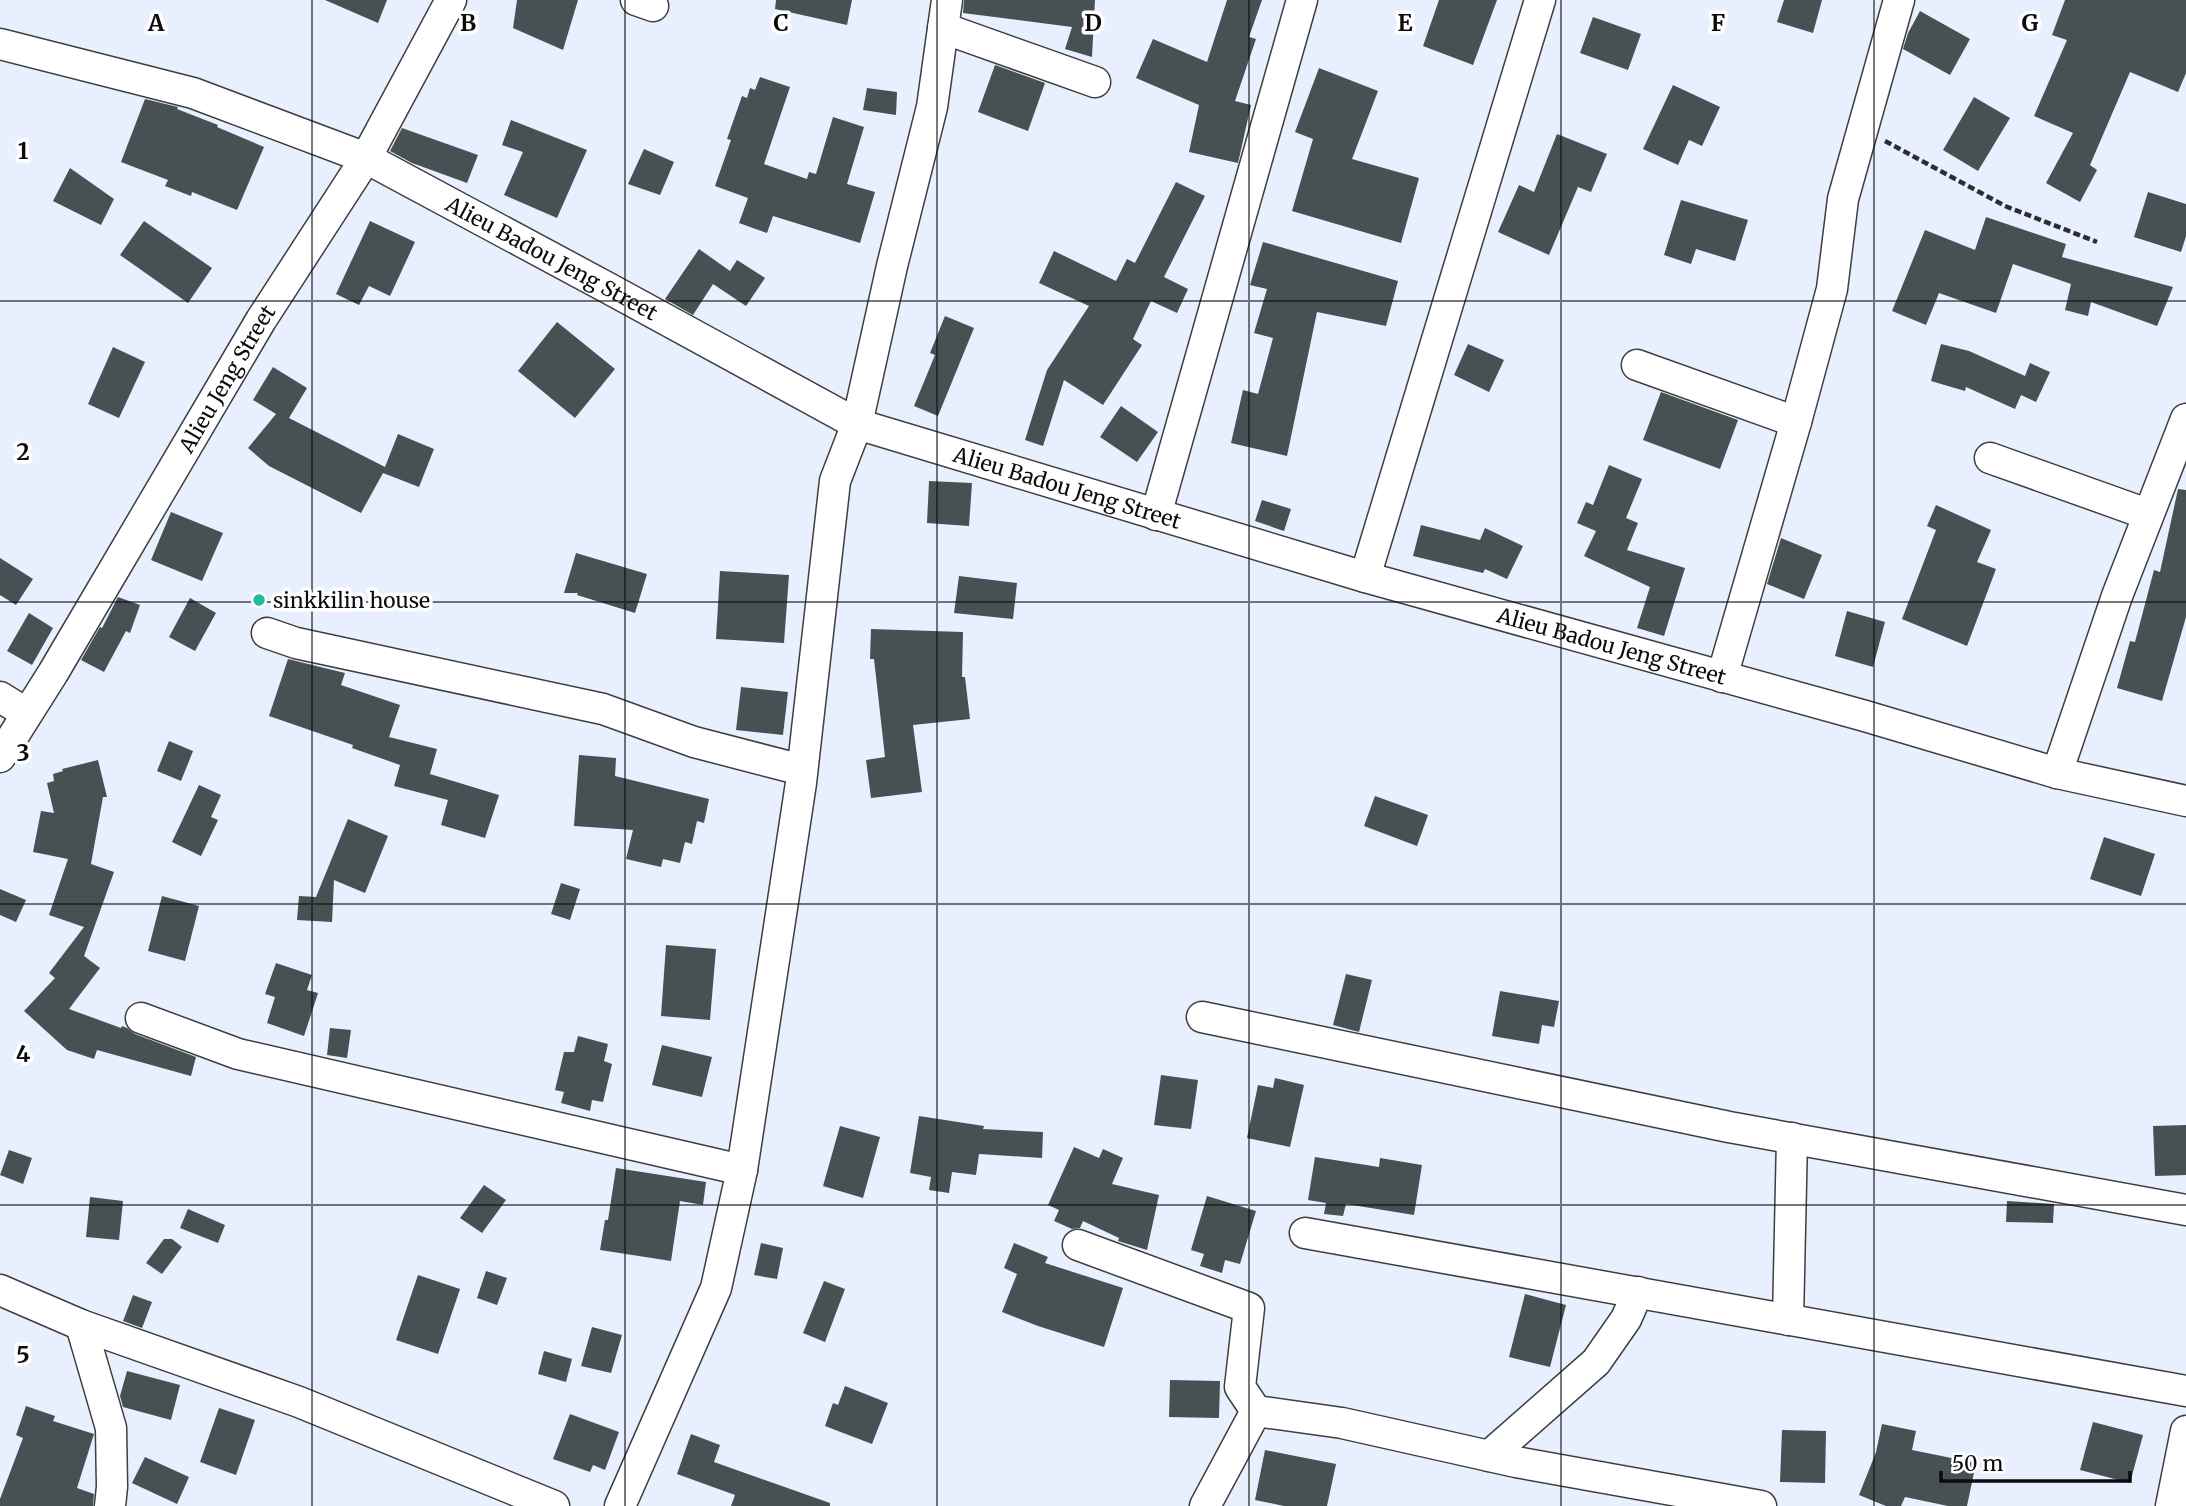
<svg xmlns="http://www.w3.org/2000/svg" width="2186" height="1506" font-family="Merriweather,serif">
	<style>
		.building { fill: #475153 }
		.lines { fill: none; stroke-linecap: round; stroke-linejoin: round }
		.minor-casing { stroke: #3e3e3e; stroke-width: 33 }
		.path { stroke: #2d2d2d; stroke-width: 4.5; stroke-dasharray: 7 3.5; stroke-linecap: butt }
		.minor { stroke: #fff; stroke-width: 30 }
		.grid { fill: none; stroke: #0b0b0b; stroke-width: 2; stroke-opacity: 0.55 }
		.poi-dot { fill: #21bc9b; stroke: #fff; stroke-width: 2.5 }
		.labels { text-anchor: middle; dominant-baseline: central; stroke-width: 7; stroke-linejoin: round; paint-order: stroke }
		.street-label { font-size: 21px; fill: #0b0b0b; stroke: #fff }
		.poi-label { font-size: 21px; fill: #0b0b0b; stroke: #fff; text-anchor: start }
		.grid-label { font-size: 23px; text-anchor: middle; font-weight: bold; fill: #0b0b0b; stroke: #fff; stroke-width: 7; stroke-linejoin: round; paint-order: stroke }
	</style>
	<rect width="100%" height="100%" fill="#e8f0ff"/>
	<g class="building">
		<path d="M325 0H387L378 23Z"/>
		<path d="M517 0H578L563 50 513 28Z"/>
		<path d="M776 0H852L847 25 775 9Z"/>
		<path d="M964 0H1095L1092 57 1065 49 1072 27 963 13Z"/>
		<path d="M1227 0H1262L1249 37 1256 39 1235 101 1251 105 1238 163 1189 152 1199 105 1136 78 1153 39 1207 62Z"/>
		<path d="M1439 0H1497L1473 65 1423 46Z"/>
		<path d="M1784 0H1822L1813 33 1777 22Z"/>
		<path d="M2065 0H2186V73L2178 92 2130 72 2090 165 2097 170 2080 202 2046 183 2073 133 2034 116 2067 40 2052 35Z"/>
		<path d="M1920 11 1970 39 1950 75 1903 49 1908 33Z"/>
		<path d="M1593 17 1641 34 1628 70 1580 53Z"/>
		<path d="M995 65 1045 83 1028 131 978 112Z"/>
		<path d="M1319 68 1378 91 1352 159 1419 178 1401 243 1292 211 1313 139 1295 132Z"/>
		<path d="M760 77 790 87 764 164 807 179 809 172 816 174 833 117 864 127 847 184 875 192 860 243 773 216 767 233 739 223 748 198 715 186 731 140 727 139 742 96 747 98 750 88 755 90Z"/>
		<path d="M1673 85 1720 107 1702 146 1689 140 1678 165 1643 149Z"/>
		<path d="M867 88 897 92 896 115 863 110Z"/>
		<path d="M1974 97 2010 118 1978 171 1943 150Z"/>
		<path d="M145 99 178 107 177 109 218 125 217 127 264 147 237 210 192 192 191 196 165 186 168 180 121 162Z"/>
		<path d="M511 120 587 150 557 218 504 195 523 152 502 145Z"/>
		<path d="M402 128 478 155 467 183 412 163 390 151Z"/>
		<path d="M1557 134 1607 154 1591 192 1578 187 1549 255 1498 232 1519 185 1534 192Z"/>
		<path d="M644 149 674 162 660 195 628 184Z"/>
		<path d="M70 168 114 199 101 225 53 201Z"/>
		<path d="M1176 182 1205 196 1164 277 1188 289 1177 313 1151 301 1133 339 1142 345 1103 405 1064 380 1043 446 1025 440 1047 370 1089 306 1039 283 1054 251 1116 281 1127 259 1135 263Z"/>
		<path d="M2148 192 2186 204V236L2181 252 2134 237Z"/>
		<path d="M1681 200 1748 220 1735 261 1696 249 1691 264 1664 255Z"/>
		<path d="M1986 217 2066 244 2062 257 2173 287 2157 326 2091 302 2088 316 2065 310 2071 284 2013 264 1996 313 1939 293 1926 325 1892 311 1925 230 1975 250Z"/>
		<path d="M144 221 212 268 188 303 120 255Z"/>
		<path d="M370 221 415 242 390 296 369 286 359 305 336 294Z"/>
		<path d="M1263 242 1398 281 1386 326 1317 312 1287 456 1231 443 1243 390 1258 394 1273 338 1254 333 1267 289 1250 285Z"/>
		<path d="M699 249 730 271 737 260 765 278 746 306 713 284 693 315 665 299Z"/>
		<path d="M945 316 974 328 938 416 914 406 935 355 930 353Z"/>
		<path d="M557 322 615 369 575 418 518 371Z"/>
		<path d="M1468 344 1504 360 1489 392 1454 375Z"/>
		<path d="M1941 344 1969 351 2025 376 2030 363 2050 372 2036 402 2021 395 2015 409 1966 387 1965 391 1931 381Z"/>
		<path d="M113 347 145 362 119 418 88 404Z"/>
		<path d="M273 367 307 388 289 418 385 467 398 434 434 449 419 487 383 473 361 513 269 466 248 448 276 414 253 400Z"/>
		<path d="M1661 392 1738 420 1720 469 1643 440Z"/>
		<path d="M1121 406 1158 432 1137 462 1100 437Z"/>
		<path d="M1609 465 1642 479 1626 518 1638 523 1627 550 1685 568 1664 636 1637 628 1650 587 1584 556 1596 531 1577 523 1586 502 1593 505Z"/>
		<path d="M929 481 972 483 969 526 927 523Z"/>
		<path d="M2178 489 2186 490V617L2162 701 2117 688 2130 641 2135 642 2154 570 2160 572Z"/>
		<path d="M1262 500 1291 509 1284 531 1255 521Z"/>
		<path d="M1936 505 1991 530 1977 562 1996 569 1967 646 1902 619 1936 530 1927 526Z"/>
		<path d="M171 512 223 533 202 581 151 560Z"/>
		<path d="M1421 525 1480 540 1485 528 1523 546 1507 579 1485 569 1483 573 1413 556Z"/>
		<path d="M1781 538 1822 555 1804 599 1767 584Z"/>
		<path d="M576 553 647 574 635 613 577 595 578 593H564Z"/>
		<path d="M0 558 33 579 16 605 0 595Z"/>
		<path d="M720 571 789 575 784 643 716 639Z"/>
		<path d="M959 576 1017 583 1013 619 954 613Z"/>
		<path d="M118 597 140 605 130 633 126 631 104 672 81 660 100 627 102 628Z"/>
		<path d="M190 598 216 613 195 651 169 637Z"/>
		<path d="M1847 611 1885 622 1873 667 1835 656Z"/>
		<path d="M29 613 53 628 32 665 7 651Z"/>
		<path d="M871 629 963 632 962 677H965L970 719 913 725 922 792 871 798 866 760 885 757 874 659H870Z"/>
		<path d="M288 659 345 673 341 685 400 705 389 737 437 749 430 774 499 795 485 838 441 825 448 800 394 786 400 765 352 748 353 745 269 716Z"/>
		<path d="M741 687 788 692 783 735 736 730Z"/>
		<path d="M169 741 193 751 181 781 157 771Z"/>
		<path d="M579 755 616 758 615 776 709 799 704 823 697 821 692 844 685 842 680 863 663 859 661 867 626 859 633 830 574 826Z"/>
		<path d="M98 760 107 797H103L91 864 114 872 84 956 100 968 69 1009 121 1028 122 1026 127 1028 135 1034 196 1057 191 1076 97 1050 94 1059 67 1050 24 1011 55 978 49 973 84 927 49 915 68 859 33 852 41 811 54 813 47 783 54 781 53 774 63 771 62 769Z"/>
		<path d="M199 785 221 795 211 817 218 820 201 856 172 842Z"/>
		<path d="M1375 796 1428 815 1417 846 1364 826Z"/>
		<path d="M348 819 388 836 365 893 334 880 332 922 297 920 299 896 316 897Z"/>
		<path d="M2104 837 2155 854 2141 896 2090 879Z"/>
		<path d="M561 883 580 889 570 920 551 914Z"/>
		<path d="M0 889 26 900 16 922 0 915Z"/>
		<path d="M162 896 199 906 185 961 148 951Z"/>
		<path d="M666 945 716 949 710 1020 661 1016Z"/>
		<path d="M276 963 312 975 307 990 318 993 304 1036 267 1023 275 997 265 994Z"/>
		<path d="M1346 974 1372 980 1359 1032 1333 1025Z"/>
		<path d="M1500 991 1559 1001 1554 1027 1542 1025 1539 1044 1492 1036Z"/>
		<path d="M330 1028 351 1030 347 1058 327 1055Z"/>
		<path d="M578 1036 608 1044 604 1061 612 1064 603 1102 592 1100 590 1111 561 1103 564 1092 555 1090 564 1052H574Z"/>
		<path d="M662 1045 712 1057 702 1097 652 1085Z"/>
		<path d="M1161 1075 1198 1080 1191 1129 1154 1125Z"/>
		<path d="M1275 1078 1304 1085 1290 1147 1247 1138 1258 1085 1273 1088Z"/>
		<path d="M919 1116 984 1126 983 1129 1043 1132 1042 1158 979 1154 976 1175 952 1172 949 1193 929 1190 931 1177 910 1173Z"/>
		<path d="M2186 1125V1175L2155 1176 2153 1126Z"/>
		<path d="M840 1126 880 1137 863 1198 823 1186Z"/>
		<path d="M1074 1147 1099 1158 1103 1149 1123 1158 1112 1184 1159 1195 1147 1250 1118 1241 1119 1238 1083 1221 1080 1228 1072 1229 1054 1221 1059 1210 1048 1205Z"/>
		<path d="M9 1150 32 1158 23 1184 0 1175Z"/>
		<path d="M1315 1157 1379 1167 1380 1158 1422 1165 1414 1215 1346 1204 1343 1216 1324 1214 1326 1203 1308 1200Z"/>
		<path d="M616 1168 706 1182 703 1205 680 1201 671 1261 600 1250 605 1220H608Z"/>
		<path d="M484 1185 506 1200 482 1233 460 1218Z"/>
		<path d="M1207 1196 1256 1211 1240 1264 1225 1260 1222 1273 1200 1266 1204 1254 1191 1250Z"/>
		<path d="M90 1197 123 1201 119 1240 86 1237Z"/>
		<path d="M2007 1201 2054 1204 2053 1223 2006 1222Z"/>
		<path d="M188 1209 225 1225 218 1243 180 1228Z"/>
		<path d="M164 1239H172L182 1247 162 1274 146 1263Z"/>
		<path d="M761 1243 783 1248 777 1279 754 1275Z"/>
		<path d="M1014 1243 1048 1257 1045 1263 1123 1288 1104 1347 1038 1326 1002 1312 1017 1274 1004 1268Z"/>
		<path d="M486 1271 507 1278 497 1305 477 1298Z"/>
		<path d="M418 1275 460 1289 438 1354 396 1340Z"/>
		<path d="M824 1281 845 1289 825 1342 803 1333Z"/>
		<path d="M1525 1294 1566 1305 1550 1367 1509 1357Z"/>
		<path d="M133 1295 152 1302 142 1328 123 1321Z"/>
		<path d="M592 1327 622 1335 611 1373 581 1366Z"/>
		<path d="M544 1351 572 1359 566 1382 538 1374Z"/>
		<path d="M127 1371 180 1385 171 1420 123 1407 120 1396Z"/>
		<path d="M1170 1380 1220 1381 1219 1418 1169 1417Z"/>
		<path d="M845 1386 888 1403 872 1444 825 1426 833 1403 838 1405Z"/>
		<path d="M26 1406 55 1416 53 1421 94 1434 77 1488 94 1494 93 1506H0V1499L23 1438 16 1435Z"/>
		<path d="M219 1408 255 1420 236 1475 200 1462Z"/>
		<path d="M570 1414 619 1432 605 1470 593 1465 590 1472 553 1459Z"/>
		<path d="M2093 1422 2143 1435 2130 1483 2080 1470Z"/>
		<path d="M1882 1424 1916 1431 1912 1450 1976 1463 1967 1506H1948L1905 1497 1901 1506H1886L1859 1495 1876 1452Z"/>
		<path d="M1782 1430 1826 1431 1825 1483 1780 1482Z"/>
		<path d="M691 1434 720 1445 714 1462 830 1503V1506H731L735 1495 677 1474Z"/>
		<path d="M1265 1450 1336 1464 1327 1506H1284L1255 1500Z"/>
		<path d="M145 1457 189 1477 177 1504 132 1483Z"/>
	</g>
	<g class="lines">
		<defs>
			<g id="minor">
				<path d="M636 0 653 6"/>
				<path d="M943 28 1095 82"/>
				<path id="s1" d="M0 44 193 93 366 158 608 288 857 424 1365 577 1865 716 2057 773 2186 801"/>
				<path d="M1637 365 1796 422"/>
				<path d="M1990 458 2147 514"/>
				<path d="M1156 515 1302 0"/>
				<path d="M1365 577 1540 0"/>
				<path d="M267 633 296 643 603 709 694 742 802 770"/>
				<path d="M1722 677 1796 422 1832 289 1843 199 1899 0"/>
				<path d="M0 697 26 713"/>
				<path id="s2" d="M0 757 53 673 261 320 366 158 451 0"/>
				<path d="M2057 773 2117 596 2186 419"/>
				<path d="M1202 1017 1729 1127 2186 1210"/>
				<path d="M141 1018 238 1054 742 1170"/>
				<path d="M1305 1233 2186 1391"/>
				<path d="M1078 1245 1249 1308 1240 1387 1256 1411"/>
				<path d="M0 1290 81 1325 299 1402 554 1506"/>
				<path d="M1788 1320 1792 1138"/>
				<path d="M81 1325 111 1428 112 1487 110 1506"/>
				<path d="M1489 1456 1596 1362 1626 1319 1638 1292"/>
				<path d="M620 1506 716 1288 742 1170 801 783 835 481 857 424 892 266 932 107 947 0"/>
				<path d="M1205 1506 1256 1411 1342 1423 1516 1462 1761 1506"/>
				<path d="M2171 1506 2186 1431"/>
			</g>
		</defs>
		<use href="#minor" class="minor-casing"/>
		<path class="path" d="M1885 141 2005 206 2097 242"/>
		<use href="#minor" class="minor"/>
	</g>
	<path class="grid" d="M312 0V1506M625 0V1506M937 0V1506M1249 0V1506M1561 0V1506M1874 0V1506M0 301H2186M0 602H2186M0 904H2186M0 1205H2186"/>
	<circle class="poi-dot" cx="259" cy="600" r="7"/>
	<g class="labels">
		<g class="street-label">
			<text stroke="none"><textPath href="#s1" startOffset="595">Alieu Badou Jeng Street</textPath></text>
			<text stroke="none"><textPath href="#s2" startOffset="441">Alieu Jeng Street</textPath></text>
			<text stroke="none"><textPath href="#s1" startOffset="1162">Alieu Badou Jeng Street</textPath></text>
			<text stroke="none"><textPath href="#s1" startOffset="1729">Alieu Badou Jeng Street</textPath></text>
		</g>
		<g class="poi-label">
			<text x="273" y="600">sinkkilin house</text>
		</g>
	</g>
	<g class="grid-label">
		<text x="156" y="31">A</text>
		<text x="468" y="31">B</text>
		<text x="781" y="31">C</text>
		<text x="1093" y="31">D</text>
		<text x="1405" y="31">E</text>
		<text x="1718" y="31">F</text>
		<text x="2030" y="31">G</text>
		<text x="23" y="159">1</text>
		<text x="23" y="460">2</text>
		<text x="23" y="761">3</text>
		<text x="23" y="1062">4</text>
		<text x="23" y="1363">5</text>
	</g>
	<path d="M1941 1471v10h189v-10" fill="none" stroke="#0b0b0b" stroke-width="3.5"/>
	<text x="1952" y="1471" font-size="21" fill="#0b0b0b" stroke="#ffffff" stroke-width="5" paint-order="stroke">50 m</text>
</svg>
